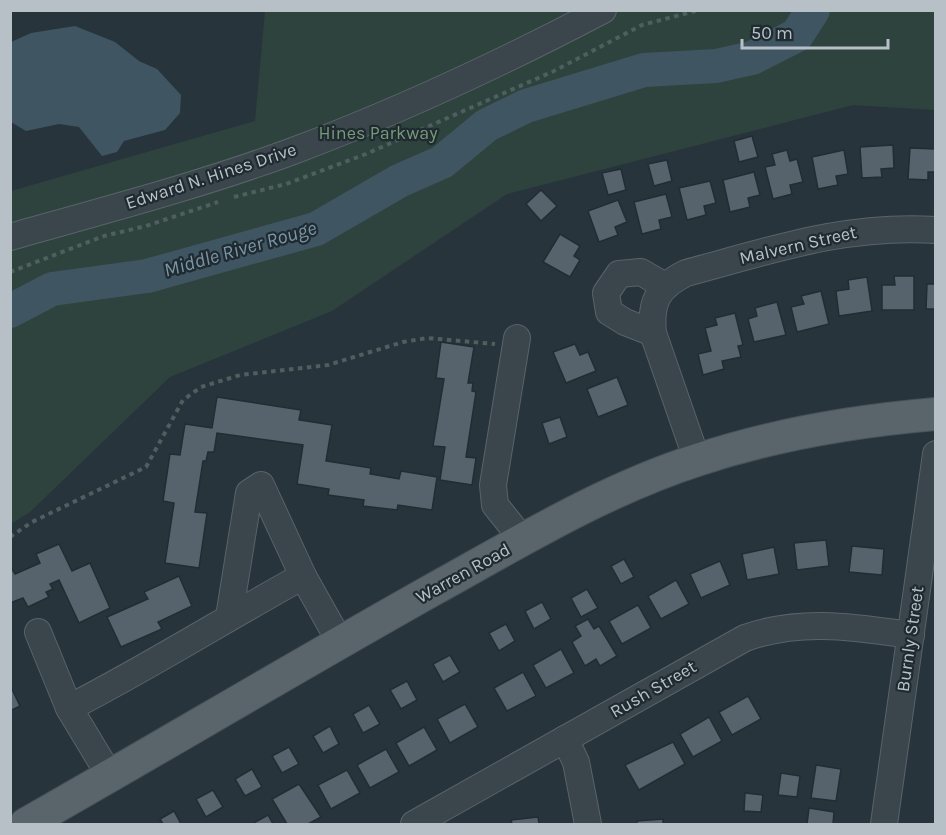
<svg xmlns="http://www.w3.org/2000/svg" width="946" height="835" font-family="Karla,sans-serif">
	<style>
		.green { fill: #2f433e }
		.water { fill: #3f5562 }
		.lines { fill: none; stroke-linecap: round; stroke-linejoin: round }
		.river { stroke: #3f5562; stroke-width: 34 }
		.building { fill: #56636c; stroke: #222c33; stroke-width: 1.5 }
		.minor-casing { stroke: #59636a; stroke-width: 28 }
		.major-casing { stroke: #475158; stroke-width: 34 }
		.path { stroke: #4e5f5e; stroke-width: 4; stroke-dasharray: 4.5 4.5; stroke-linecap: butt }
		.minor { stroke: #3b454c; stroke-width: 26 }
		.major { stroke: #59656b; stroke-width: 32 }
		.labels { text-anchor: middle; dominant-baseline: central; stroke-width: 4.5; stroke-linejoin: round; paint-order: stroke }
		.park-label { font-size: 18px; fill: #779a78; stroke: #202a31 }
		.street-label { font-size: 18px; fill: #b7c0c7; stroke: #202a31 }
		.water-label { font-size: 20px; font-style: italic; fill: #7b96a6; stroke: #202a31 }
	</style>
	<rect width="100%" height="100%" fill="#27343b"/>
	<path class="green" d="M265 11H935V110L853 105 507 194 332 311 170 377 30 512 11 524V191L255 121Z"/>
	<path class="water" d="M75 26 115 42 139 61 157 69 181 95 180 113 165 130 124 141 117 152 102 156 79 127 59 124 26 131 11 122V42L31 33Z"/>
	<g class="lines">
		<path class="river" d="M10 311 52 289 147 276 316 229 399 181 442 162 487 125 526 106 644 70 716 66 752 58 797 35 813 10"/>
	</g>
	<g class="building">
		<path d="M752 136 758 157 739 162 734 141Z"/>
		<path d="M893 145 894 168 881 169 882 177 862 178 860 147Z"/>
		<path d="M910 148 936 149V172H928V180L908 179Z"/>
		<path d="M787 150 790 161 797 159 803 182 790 185 792 194 773 199 765 167 775 165 772 154Z"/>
		<path d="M844 150 848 174 836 176 838 185 818 189 812 157Z"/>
		<path d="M667 160 672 181 654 186 648 164Z"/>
		<path d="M621 169 626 190 608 195 602 173Z"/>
		<path d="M754 172 760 195 748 198 750 207 730 212 723 180Z"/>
		<path d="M710 181 716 203 704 206 706 215 687 220 679 188Z"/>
		<path d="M541 190 557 206 541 221 526 204Z"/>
		<path d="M666 194 672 217 659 220 661 229 642 234 634 202Z"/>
		<path d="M618 200 627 222 615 227 618 235 599 242 588 211Z"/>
		<path d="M560 234 580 246 574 256 580 260 570 277 543 262Z"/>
		<path d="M894 276H914V310H882V285H895Z"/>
		<path d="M867 277 872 311 839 316 836 291 849 289 848 280Z"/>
		<path d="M927 284H936V309H926Z"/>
		<path d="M821 291 829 324 797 332 791 307 804 304 801 296Z"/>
		<path d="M777 302 786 335 754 342 748 319 757 316 755 308Z"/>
		<path d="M735 313 743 345 738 346 741 357 722 361 724 369 703 375 698 354 711 351 705 328 717 325 715 318Z"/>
		<path d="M441 342 474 347 468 383H473L472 391 476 392 466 457 476 458 472 485 440 480 445 447 433 446 444 379 436 378Z"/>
		<path d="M575 344 580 355 588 352 596 371 566 383 553 352Z"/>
		<path d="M617 377 628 405 598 417 587 389Z"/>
		<path d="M217 397 301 410 299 420 332 425 326 461 371 468 370 474 399 479 401 471 437 477 432 510 398 505 397 510 363 506 364 500 328 495 329 489 297 484 303 445 217 433 214 452H208L206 461H203L195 512 207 513 199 568 165 563 174 503 163 501 170 454 180 455 185 424 212 428Z"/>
		<path d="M560 417 567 437 549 444 542 423Z"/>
		<path d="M826 540 829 566 797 570 794 543Z"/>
		<path d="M59 544 72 571 90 563 110 608 79 623 59 580 50 584 53 589 46 592 49 597 28 607 23 598 10 603V566L15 574 40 563 36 554Z"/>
		<path d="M852 546 884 549 882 575 849 572Z"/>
		<path d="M774 547 779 574 747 580 742 554Z"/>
		<path d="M624 559 634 577 621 584 611 566Z"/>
		<path d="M720 561 730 585 701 598 690 574Z"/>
		<path d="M179 576 192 606 158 622 162 629 121 647 107 617 148 599 144 592Z"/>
		<path d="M676 580 689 604 661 619 648 596Z"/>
		<path d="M587 589 598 608 581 617 571 598Z"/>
		<path d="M542 602 551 619 534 629 525 611Z"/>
		<path d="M638 605 651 628 622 644 609 621Z"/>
		<path d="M588 619 594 629 599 626 617 656 600 666 596 659 585 666 572 642 581 636 575 626Z"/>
		<path d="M506 624 515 641 499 651 489 633Z"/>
		<path d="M561 649 574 673 546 688 533 665Z"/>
		<path d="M450 655 460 672 443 682 433 664Z"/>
		<path d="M523 672 536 696 507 711 494 688Z"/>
		<path d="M407 681 417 700 401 709 390 690Z"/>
		<path d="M10 685 20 706 10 711Z"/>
		<path d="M748 696 761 719 732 735 719 712Z"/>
		<path d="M465 704 478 727 450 743 437 719Z"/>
		<path d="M369 705 380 724 363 733 353 714Z"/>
		<path d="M709 717 722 741 693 757 680 734Z"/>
		<path d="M330 726 339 744 323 753 313 736Z"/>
		<path d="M424 727 437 750 409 766 396 743Z"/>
		<path d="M673 742 685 764 639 790 625 765Z"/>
		<path d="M289 747 299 764 282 773 272 756Z"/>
		<path d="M386 749 399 772 370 788 357 765Z"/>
		<path d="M816 765 841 769 836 801 811 798Z"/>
		<path d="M252 769 262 787 245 796 235 779Z"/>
		<path d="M347 770 360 793 331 809 318 785Z"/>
		<path d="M781 773 800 776 797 797 778 795Z"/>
		<path d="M299 784 321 817 308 824H287L272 799Z"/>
		<path d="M213 790 223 807 206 817 196 799Z"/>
		<path d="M745 793 763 795 761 812 744 811Z"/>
		<path d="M809 808 834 812 833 824H807Z"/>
		<path d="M174 811 181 824H163L160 819Z"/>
		<path d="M268 815 273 824H252Z"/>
		<path d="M538 817 539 824H512L511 820Z"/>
		<path d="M663 819V824H637V821Z"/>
	</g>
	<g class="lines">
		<defs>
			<g id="minor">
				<path d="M10 237C105 210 201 185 293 151 400 111 502 63 603 10"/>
				<path d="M653 333 625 322 609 312 606 293 619 274 641 272 665 286"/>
				<path d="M517 338 493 485 495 505 523 540"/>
				<path d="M697 460 653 333C650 301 658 287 686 273 772 250 846 224 936 230"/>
				<path d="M229 617 249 493 261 485 303 576"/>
				<path d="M38 632 69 708"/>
				<path d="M565 739 576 762 588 824"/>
				<path d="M110 776 69 708C149 667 225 619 303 576L340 642"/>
				<path d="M414 824 745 638C801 618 854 627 911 635"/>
				<path d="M884 824 936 454"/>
			</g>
			<path id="major" d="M26 824C163 746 297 666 434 589 519 542 604 490 697 460 775 434 854 421 936 414"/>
		</defs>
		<use href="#minor" class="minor-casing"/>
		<use href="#major" class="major-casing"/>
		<g class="path">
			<path d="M234 197 286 184 366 154 554 71 642 25 699 10"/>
			<path d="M10 272 104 236 146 226 218 202"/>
			<path d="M10 537 32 522 146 467 183 400 201 387 240 375 328 365 403 342 427 338 495 344"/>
		</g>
		<use href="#minor" class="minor"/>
		<use href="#major" class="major"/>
	</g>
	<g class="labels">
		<g class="park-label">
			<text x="378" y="133">Hines Parkway</text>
		</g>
		<g class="street-label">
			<text transform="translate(211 176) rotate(-18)">Edward N. Hines Drive</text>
			<text transform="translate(798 245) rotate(-13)">Malvern Street</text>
			<text transform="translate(463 573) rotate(-29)">Warren Road</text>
			<text transform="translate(910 639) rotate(-82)">Burnly Street</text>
			<text transform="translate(653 689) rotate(-30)">Rush Street</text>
		</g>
		<g class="water-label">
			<text transform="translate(240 249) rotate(-16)">Middle River Rouge</text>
		</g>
	</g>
	<rect width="946" height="835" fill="none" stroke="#b7c0c7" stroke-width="24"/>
	<path d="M742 39v9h146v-9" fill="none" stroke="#b7c0c7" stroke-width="3"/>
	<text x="751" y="39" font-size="18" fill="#b7c0c7" stroke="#202a31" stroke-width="4.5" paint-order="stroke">50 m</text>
</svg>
